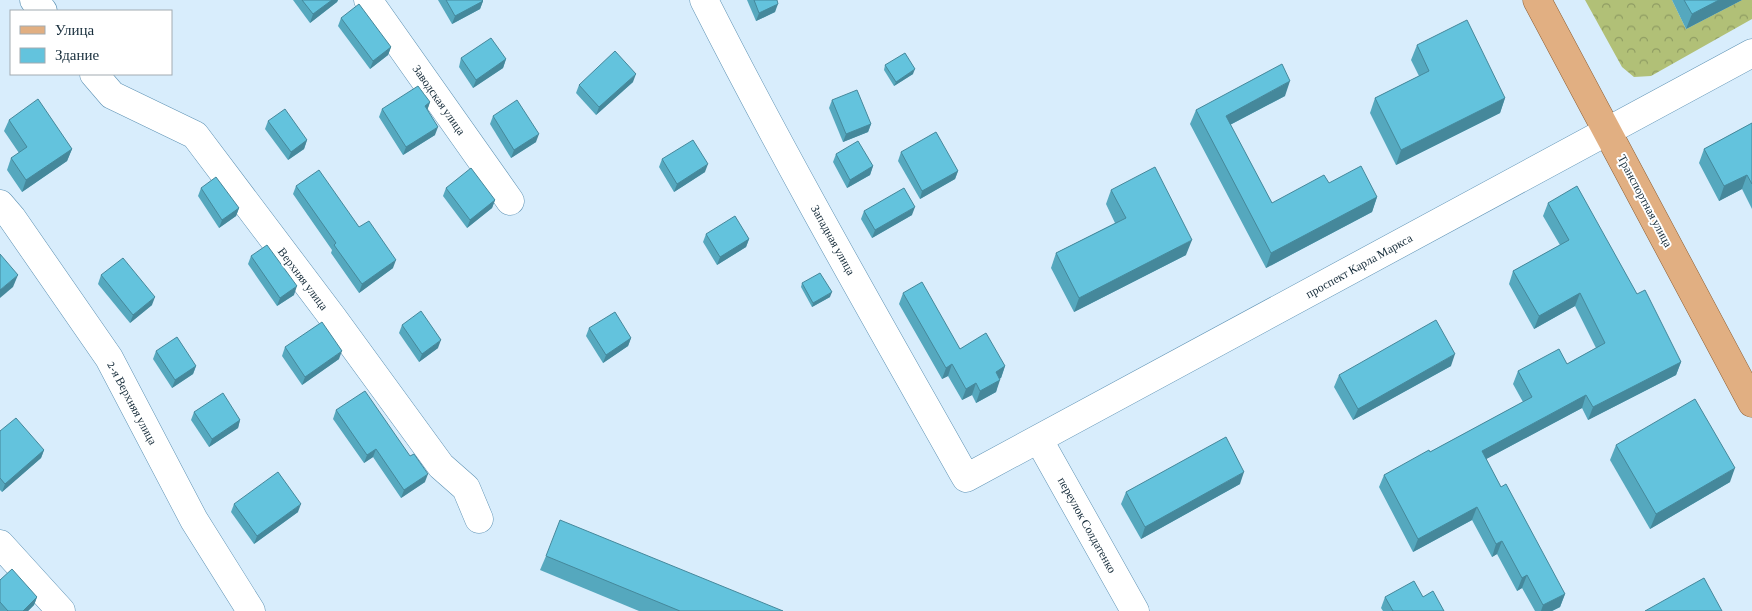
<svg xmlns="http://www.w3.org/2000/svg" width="1752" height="611" font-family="'Crimson Pro',serif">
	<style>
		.forest { fill: url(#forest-crowns) }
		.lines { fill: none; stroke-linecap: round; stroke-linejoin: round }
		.minor-casing { stroke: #5d92b4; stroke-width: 29 }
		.major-casing { stroke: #8d5e33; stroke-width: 29 }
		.minor { stroke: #fff; stroke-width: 28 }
		.major { stroke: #e1af82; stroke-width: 28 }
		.wall { fill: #55a8be }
		.shaded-wall { fill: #45889b }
		.building { fill: #63c3dd; stroke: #45889b }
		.labels { text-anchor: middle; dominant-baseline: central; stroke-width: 4; stroke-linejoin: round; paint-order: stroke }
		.street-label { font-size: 12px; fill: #172d3b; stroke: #fff }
	</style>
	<defs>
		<pattern id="forest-crowns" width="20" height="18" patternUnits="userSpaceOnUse" patternTransform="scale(1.25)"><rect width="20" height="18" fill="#b1c077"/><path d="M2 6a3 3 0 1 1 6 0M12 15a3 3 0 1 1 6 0" fill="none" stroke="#8f9c63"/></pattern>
	</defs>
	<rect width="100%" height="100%" fill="#d8edfc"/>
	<path class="forest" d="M1585 0H1672L1686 29 1742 0H1752V19L1651 76 1634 77 1622 67Z"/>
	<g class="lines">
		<defs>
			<g id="minor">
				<path d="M34 0 43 11"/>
				<path d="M368 0 510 201"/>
				<path d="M704 0C786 162 877 320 966 478L1752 53"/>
				<path d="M94 74 112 95 195 135 333 318 441 466 466 488 479 519"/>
				<path d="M0 204 12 218 109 358 194 520 251 611"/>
				<path d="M1039 440 1135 611"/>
				<path d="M0 544 61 611"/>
			</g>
			<path id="major" d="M1537 0 1752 403"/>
		</defs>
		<use href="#minor" class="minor-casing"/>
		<use href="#major" class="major-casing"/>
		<use href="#minor" class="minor"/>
		<use href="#major" class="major"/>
	</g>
	<g class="wall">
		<path d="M293 0H338L337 2 310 23Z"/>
		<path d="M438 0H482L483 1 480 9 452 24Z"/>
		<path d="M747 0H777L775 12 756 21Z"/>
		<path d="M1672 0H1742L1686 29Z"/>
		<path d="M341 18 391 47 388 55 370 69 338 26Z"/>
		<path d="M1417 45 1505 98 1500 113 1396 165 1370 113 1375 98 1419 76 1411 60Z"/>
		<path d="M461 58 506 59 503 68 473 88 459 67Z"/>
		<path d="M885 65 913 74 894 86 884 70Z"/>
		<path d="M633 82 596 115 576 93 579 85Z"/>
		<path d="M1285 96 1230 125 1272 203 1329 183 1377 197 1372 212 1266 268 1190 124 1196 110Z"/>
		<path d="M832 100 871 124 868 132 843 142 829 108Z"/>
		<path d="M430 102 427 110 435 135 403 155 379 117 382 109Z"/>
		<path d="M493 116 536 142 511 158 490 124Z"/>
		<path d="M9 120 72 149 67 161 22 192 7 170 11 158 19 153 4 131Z"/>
		<path d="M268 121 307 140 304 149 288 160 265 129Z"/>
		<path d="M1752 123V209L1742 189 1719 201 1699 163 1704 149Z"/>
		<path d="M901 152 958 171 955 179 920 199 898 161Z"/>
		<path d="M836 154 873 166 870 175 847 188 833 162Z"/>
		<path d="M662 159 705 172 674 192 659 167Z"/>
		<path d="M296 186 359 227 393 268 359 293 331 253 332 250 293 194Z"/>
		<path d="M201 188 239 208 236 216 219 228 198 196Z"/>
		<path d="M446 188 495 200 492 208 467 228 443 196Z"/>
		<path d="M1111 190 1186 255 1074 312 1051 268 1056 253 1115 223 1106 204Z"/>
		<path d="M1548 203 1637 294 1681 362 1676 375 1588 420 1582 408 1486 459 1501 487 1565 594 1560 607 1552 611H1535L1522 588 1517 591 1497 554 1492 557 1472 520 1413 552 1379 487 1384 475 1430 452 1523 402 1513 384 1518 371 1567 364 1596 348 1575 306 1534 329 1509 284 1513 271 1560 245 1543 216Z"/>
		<path d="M864 211 912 215 872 238 861 219Z"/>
		<path d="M706 234 749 239 746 247 717 265 703 242Z"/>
		<path d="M251 256 294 295 277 306 248 264Z"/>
		<path d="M101 275 152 305 130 323 98 284Z"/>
		<path d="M802 283 830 297 812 307 801 287Z"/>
		<path d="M903 293 960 349 1005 366 1001 378 999 379 996 392 976 403 972 395 962 400 948 376 942 379 899 304Z"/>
		<path d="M402 325 438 348 419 362 399 333Z"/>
		<path d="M589 328 631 338 628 346 603 363 586 336Z"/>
		<path d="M285 347 339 359 302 385 282 356Z"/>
		<path d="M156 351 196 366 193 374 172 388 153 359Z"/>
		<path d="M1451 366 1353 420 1334 387 1339 375Z"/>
		<path d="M336 410 425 482 401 498 373 457 364 463 333 419Z"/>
		<path d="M194 412 240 420 238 428 209 447 191 420Z"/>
		<path d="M0 431 44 450 41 458 2 492 0 490Z"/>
		<path d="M1616 445 1730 482 1650 529 1610 460Z"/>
		<path d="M1240 484 1141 539 1121 504 1126 492Z"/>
		<path d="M234 504 298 512 254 544 231 512Z"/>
		<path d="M546 556 783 611H639L540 570Z"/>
		<path d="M0 580 37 597 34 605 28 611H0Z"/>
		<path d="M1385 597H1423L1444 611H1383L1381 608Z"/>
	</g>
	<g class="shaded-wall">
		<path d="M332 0H338L337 2 310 23 313 14Z"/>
		<path d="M1719 0H1742L1686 29 1692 14Z"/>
		<path d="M483 1 480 9 452 24 455 16Z"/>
		<path d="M778 4 775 12 756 21 759 13Z"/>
		<path d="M391 47 388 55 370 69 373 61Z"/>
		<path d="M506 59 503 68 473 88 476 80Z"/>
		<path d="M915 69 913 74 894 86 896 82Z"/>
		<path d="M636 74 633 82 596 115 599 107Z"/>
		<path d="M1290 81 1285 96 1220 130 1226 116Z"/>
		<path d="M1505 98 1500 113 1396 165 1401 150Z"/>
		<path d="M430 102 427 111 425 106Z"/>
		<path d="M871 124 868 132 843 142 846 134Z"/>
		<path d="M438 127 435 135 403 155 406 147Z"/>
		<path d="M539 134 536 142 511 158 514 150Z"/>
		<path d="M307 140 304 149 288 160 291 152Z"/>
		<path d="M72 149 67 161 22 192 26 180Z"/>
		<path d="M708 164 705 172 674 192 677 184Z"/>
		<path d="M873 166 870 175 847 188 850 180Z"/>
		<path d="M958 171 955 179 920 199 922 191Z"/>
		<path d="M1747 175 1742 189 1719 201 1724 186Z"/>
		<path d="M1377 197 1372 212 1266 268 1271 253Z"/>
		<path d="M495 200 492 208 467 228 470 220Z"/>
		<path d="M915 207 912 215 872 238 875 230Z"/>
		<path d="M239 208 236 216 219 228 222 220Z"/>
		<path d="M749 239 746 247 717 265 720 257Z"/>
		<path d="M1192 240 1186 255 1074 312 1079 298Z"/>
		<path d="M396 260 393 268 359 293 362 284Z"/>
		<path d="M18 275 13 287 0 298V290Z"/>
		<path d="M297 286 294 295 277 306 280 298Z"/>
		<path d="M832 292 830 297 812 307 813 303Z"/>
		<path d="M1580 293 1575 306 1534 329 1539 316Z"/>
		<path d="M155 297 152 305 130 323 133 315Z"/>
		<path d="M631 338 628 346 603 363 606 355Z"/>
		<path d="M441 340 438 348 419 362 422 354Z"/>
		<path d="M342 351 339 359 302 385 305 377Z"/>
		<path d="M1455 354 1451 366 1353 420 1358 409Z"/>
		<path d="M1681 362 1676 375 1588 420 1593 407Z"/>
		<path d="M952 364 948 376 942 379 946 368Z"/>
		<path d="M196 366 193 374 172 388 175 380Z"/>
		<path d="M1005 366 1001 378 991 383 996 372Z"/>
		<path d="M1000 380 996 392 976 403 980 391Z"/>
		<path d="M976 383 972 395 962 400 966 389Z"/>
		<path d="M1586 395 1582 408 1477 464 1482 451Z"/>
		<path d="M240 420 238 428 209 447 212 439Z"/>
		<path d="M376 449 373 457 364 463 367 455Z"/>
		<path d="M44 450 41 458 2 492 5 484Z"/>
		<path d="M1735 468 1730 482 1650 529 1656 514Z"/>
		<path d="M1244 472 1240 484 1141 539 1145 527Z"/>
		<path d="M428 474 425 482 401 498 404 490Z"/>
		<path d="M301 504 298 512 254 544 257 536Z"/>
		<path d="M1477 507 1472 520 1413 552 1418 539Z"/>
		<path d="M1502 541 1497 554 1492 557 1496 544Z"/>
		<path d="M1527 575 1522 588 1517 591 1522 578Z"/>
		<path d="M1565 594 1560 607 1552 611H1541L1543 605Z"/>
		<path d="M37 597 34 605 28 611H23Z"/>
	</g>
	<g class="building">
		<path d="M302 0H332L313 14Z"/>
		<path d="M446 0H482L483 1 455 16Z"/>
		<path d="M754 0H777L778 4 759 13Z"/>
		<path d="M1684 0H1719L1692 14Z"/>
		<path d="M359 4 391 47 373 61 341 18Z"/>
		<path d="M1467 20 1505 98 1401 150 1375 98 1429 71 1417 45Z"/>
		<path d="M491 38 506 59 476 80 461 58Z"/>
		<path d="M615 51 636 74 599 107 579 85Z"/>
		<path d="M905 53 915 69 896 82 885 65Z"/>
		<path d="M1282 64 1290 81 1226 116 1272 203 1324 175 1329 183 1361 166 1377 197 1271 253 1196 110Z"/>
		<path d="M418 86 430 102 425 106 438 127 406 147 382 109Z"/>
		<path d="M857 90 871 124 846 134 832 100Z"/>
		<path d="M38 99 72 149 26 180 11 158 27 147 9 120Z"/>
		<path d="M517 100 539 134 514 150 493 116Z"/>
		<path d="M285 109 307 140 291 152 268 121Z"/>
		<path d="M1752 123V184L1747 175 1724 186 1704 149Z"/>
		<path d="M936 132 958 171 922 191 901 152Z"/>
		<path d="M693 140 708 164 677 184 662 159Z"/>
		<path d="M858 141 873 166 850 180 836 154Z"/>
		<path d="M1155 167 1192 240 1079 298 1056 253 1126 218 1111 190Z"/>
		<path d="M471 168 495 200 470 220 446 188Z"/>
		<path d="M319 170 359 227 369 221 396 260 362 284 334 245 336 243 296 186Z"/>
		<path d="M216 177 239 208 222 220 201 188Z"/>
		<path d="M1577 186 1637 294 1645 290 1681 362 1593 407 1586 395 1482 451 1501 487 1506 484 1565 594 1543 605 1527 575 1522 578 1502 541 1496 544 1477 507 1418 539 1384 475 1429 450 1430 452 1532 397 1518 371 1559 349 1567 364 1605 343 1580 293 1539 316 1513 271 1569 240 1548 203Z"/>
		<path d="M904 188 915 207 875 230 864 211Z"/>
		<path d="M735 216 749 239 720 257 706 234Z"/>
		<path d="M267 245 297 286 280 298 251 256Z"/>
		<path d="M0 254 18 275 0 290Z"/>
		<path d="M123 258 155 297 133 315 101 275Z"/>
		<path d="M820 273 832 292 813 303 802 283Z"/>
		<path d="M922 282 960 349 986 333 1005 366 996 372 1000 380 980 391 976 383 966 389 952 364 946 368 903 293Z"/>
		<path d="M421 311 441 340 422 354 402 325Z"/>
		<path d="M615 312 631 338 606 355 589 328Z"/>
		<path d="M1436 320 1455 354 1358 409 1339 375Z"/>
		<path d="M322 322 342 351 305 377 285 347Z"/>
		<path d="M177 337 196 366 175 380 156 351Z"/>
		<path d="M365 391 410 456 414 454 428 474 404 490 376 449 367 455 336 410Z"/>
		<path d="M223 393 240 420 212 439 194 412Z"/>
		<path d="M1695 399 1735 468 1656 514 1616 445Z"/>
		<path d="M16 418 44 450 5 484 0 478V431Z"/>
		<path d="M1226 437 1244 472 1145 527 1126 492Z"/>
		<path d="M278 472 301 504 257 536 234 504Z"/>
		<path d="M560 520 783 611H680L546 556Z"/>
		<path d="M12 569 37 597 23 611H8L0 602V580Z"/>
		<path d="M1704 578 1722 611H1645Z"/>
		<path d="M1414 581 1423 597 1433 591 1444 611H1393L1385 597Z"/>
	</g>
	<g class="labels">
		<g class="street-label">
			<text transform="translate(439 100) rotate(55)">Заводская улица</text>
			<text transform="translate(1645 201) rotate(62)">Транспортная улица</text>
			<text transform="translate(833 240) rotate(61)">Западная улица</text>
			<text transform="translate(1359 266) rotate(-29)">проспект Карла Маркса</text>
			<text transform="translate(303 279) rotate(53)">Верхняя улица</text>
			<text transform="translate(132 403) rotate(62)">2-я Верхняя улица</text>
			<text transform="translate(1087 525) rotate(61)">переулок Солдатенко</text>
		</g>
	</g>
	<rect x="10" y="10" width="162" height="65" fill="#ffffff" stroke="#a2abb1"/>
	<rect x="20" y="26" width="25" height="8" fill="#e1af82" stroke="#a2abb1"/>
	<text x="55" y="35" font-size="15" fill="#172d3b">Улица</text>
	<rect x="20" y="48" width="25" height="15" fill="#63c3dd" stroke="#a2abb1"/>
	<text x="55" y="60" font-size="15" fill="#172d3b">Здание</text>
</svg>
